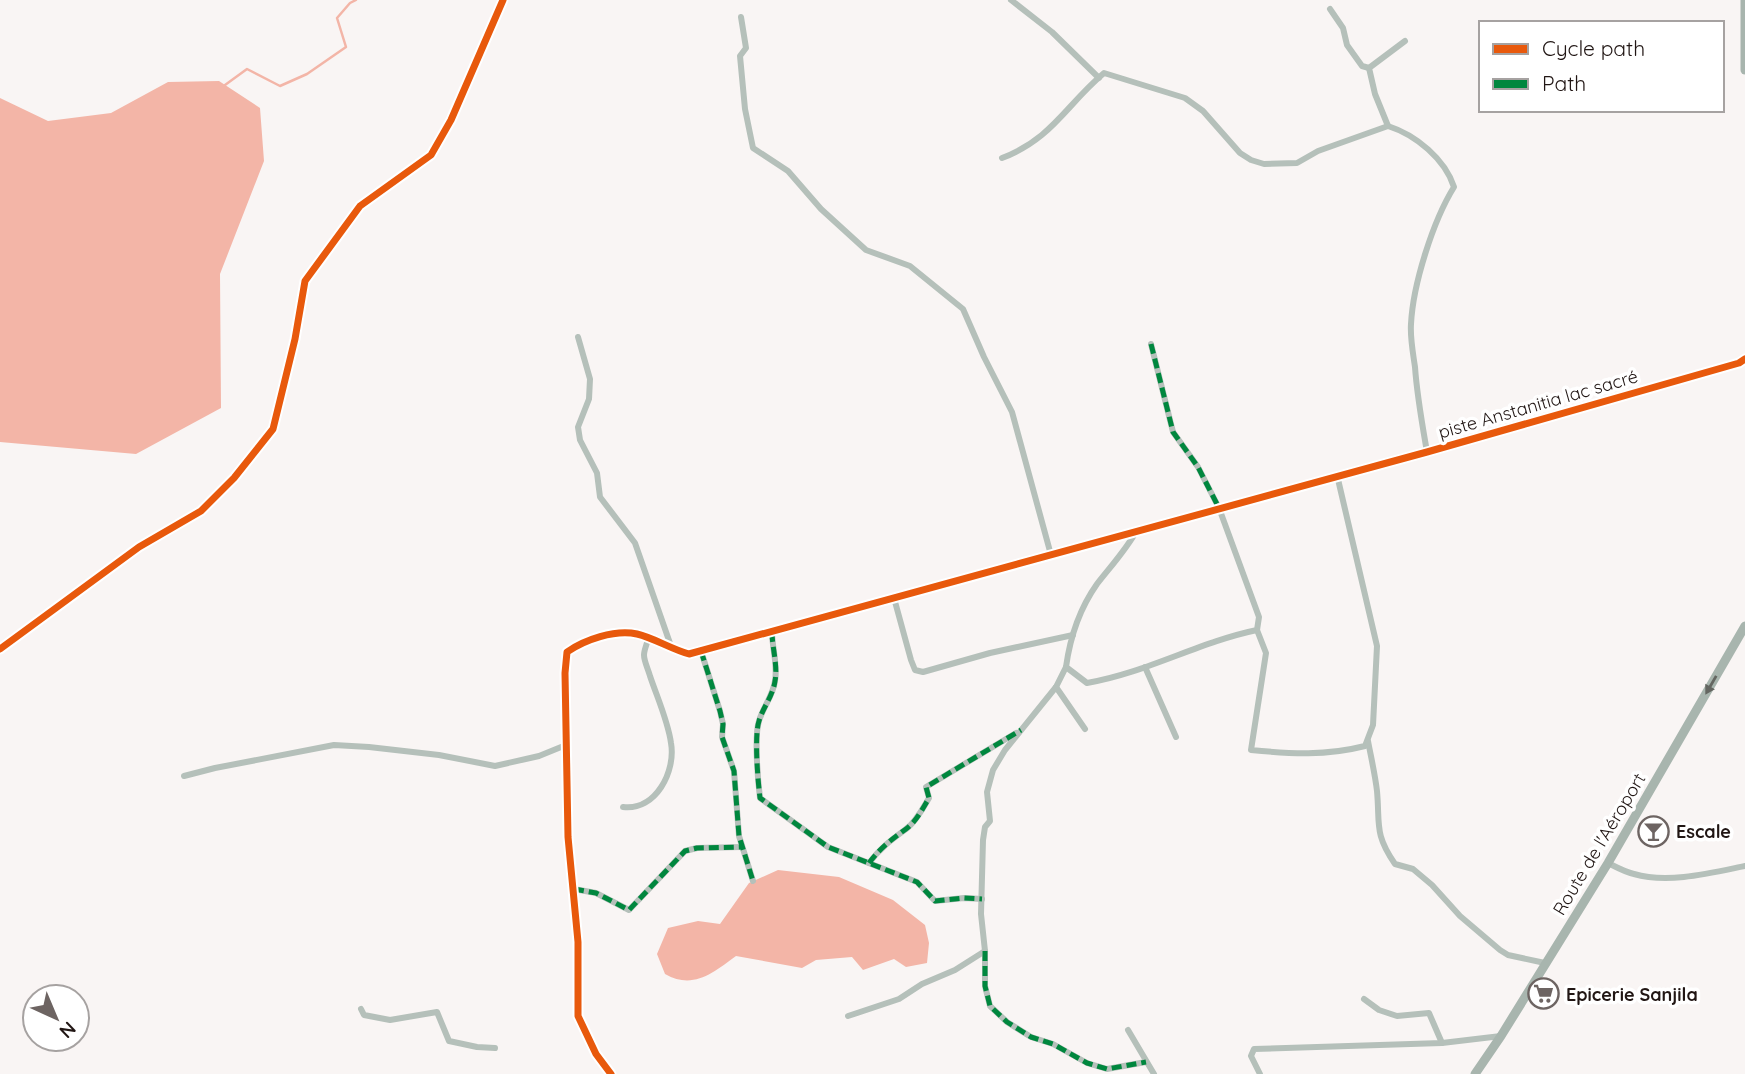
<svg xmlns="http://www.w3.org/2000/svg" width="1745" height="1074" font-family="Quicksand,sans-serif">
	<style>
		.water { fill: #f3b5a7 }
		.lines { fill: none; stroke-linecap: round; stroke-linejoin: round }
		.stream { stroke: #f3b5a7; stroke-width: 2.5 }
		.street { stroke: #b5c0ba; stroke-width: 6 }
		.secondary { stroke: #a8b5ae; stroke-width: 9 }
		.quiet { stroke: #00873e; stroke-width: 5; stroke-dasharray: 10 5; stroke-linecap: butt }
		.cycleway-casing { stroke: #fff; stroke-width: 11 }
		.cycleway { stroke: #e8590c; stroke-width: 7 }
		.oneway { fill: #646661 }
		.labels { text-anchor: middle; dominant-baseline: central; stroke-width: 7; stroke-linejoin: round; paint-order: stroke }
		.street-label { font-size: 18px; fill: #211614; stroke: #fff }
		.poi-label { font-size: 18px; font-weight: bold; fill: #211614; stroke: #fff; text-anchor: start }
	</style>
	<rect width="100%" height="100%" fill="#f9f5f4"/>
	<g class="water">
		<path d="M219 81 260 108 264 161 220 274 221 408 136 454 0 442V98L48 121 111 113 168 82Z"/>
		<path d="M778 870 839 877 893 900 925 925 929 943 927 963 906 967 894 959 863 970 852 957 816 960 802 968 736 956C713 973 693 990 665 974L657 954 668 928 698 921 720 924 749 883Z"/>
	</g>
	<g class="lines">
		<path class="stream" d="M225 85 247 69 280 86 307 74 346 47 337 18 350 3 356 0"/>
		<g class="street">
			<path d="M1011 0 1052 32 1099 78"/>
			<path d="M1330 9 1343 28 1347 45 1362 66 1369 68"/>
			<path d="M741 17 746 48 740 56 745 109 753 148 788 171 821 209 866 250 910 266 963 309 984 357 1012 412 1051 555"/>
			<path d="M1388 126 1375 94 1369 68 1405 41"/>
			<path d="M1002 158C1052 139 1066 105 1104 73L1185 98 1203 111 1240 153 1251 160 1264 164 1297 163 1318 151 1388 126C1416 135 1445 159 1454 187 1433 221 1413 284 1411 324 1410 338 1413 353 1415 367 1417 396 1422 423 1427 452"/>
			<path d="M578 337 590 379 589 399 578 427 580 440 597 473 600 497 635 543 672 649"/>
			<path d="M1137 530C1126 550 1111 566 1097 584 1080 608 1070 638 1066 667L1087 683C1146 673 1199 642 1257 630L1259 617 1219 508 1198 467 1173 432 1151 344"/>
			<path d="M894 598 911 660 915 670 923 672 990 653 1073 635"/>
			<path d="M1257 630 1266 653 1251 750C1291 754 1326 756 1365 746L1373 725 1377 646 1337 475"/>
			<path d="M772 632C772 647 778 666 775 681 773 696 763 707 759 721 754 736 758 782 760 798L828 847 917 882 935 901 964 898 982 899"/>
			<path d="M0 649 139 547 201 511 234 478 273 429 295 339 305 281 360 206 431 155 451 120 503 0"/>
			<path d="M701 651 720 711 723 724 722 737 734 771 739 836 753 881"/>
			<path d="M1066 667 1056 687 1005 750 993 770 987 792 990 821 985 827 983 840 981 914 985 951V986L990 1006 1007 1022 1031 1037 1053 1044 1087 1063 1107 1069 1146 1062"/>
			<path d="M1145 667 1176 737"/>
			<path d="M1056 687 1085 729"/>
			<path d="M1368 741C1371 757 1375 774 1377 791 1380 824 1374 834 1395 864L1413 869 1432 885 1460 916 1500 950 1508 955 1545 963"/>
			<path d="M184 776 215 768 334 745 369 747 439 755 495 766 539 756 566 745"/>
			<path d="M623 807C656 811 676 771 671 743 668 721 657 697 650 676 648 669 644 661 644 655 644 650 647 644 648 639"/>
			<path d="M869 863C880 848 891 840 906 829 916 822 923 808 929 798L926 787 1016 733"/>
			<path d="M1608 863C1616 867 1625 872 1634 874 1668 884 1711 873 1745 866"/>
			<path d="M574 889 596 893 629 910 685 851 697 848 742 847"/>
			<path d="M1364 999 1379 1010 1397 1016 1429 1013 1442 1043"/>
			<path d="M361 1009 364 1015 390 1020 437 1012 449 1041 477 1047 495 1048"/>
			<path d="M848 1016 899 999 922 984 955 970 985 951"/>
			<path d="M1128 1030 1154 1074"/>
			<path d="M611 1074 596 1054 578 1016V942L568 837 565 673 567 652C584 640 615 629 637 634 654 638 671 649 689 654L1427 452 1739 363 1745 359"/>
			<path d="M1260 1074 1251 1056 1254 1049 1442 1043 1501 1036"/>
		</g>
		<g class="secondary">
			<path d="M1745 0V70"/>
			<path d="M1475 1074 1501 1036 1608 863 1745 626"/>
		</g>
		<g class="quiet">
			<path d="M1151 344 1173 432 1198 467 1219 508"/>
			<path d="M772 632C772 647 778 666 775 681 773 696 763 707 759 721 754 736 758 782 760 798L828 847 917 882 935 901 964 898 982 899"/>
			<path d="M701 651 720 711 723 724 722 737 734 771 739 836 753 881"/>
			<path d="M869 863C880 848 891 840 906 829 916 822 923 808 929 798L926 787 1021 730"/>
			<path d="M574 889 596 893 629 910 685 851 697 848 742 847"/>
			<path d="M985 951V986L990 1006 1007 1022 1031 1037 1053 1044 1087 1063 1107 1069 1146 1062"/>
		</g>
		<defs>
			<g id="cycleway">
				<path d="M0 649 139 547 201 511 234 478 273 429 295 339 305 281 360 206 431 155 451 120 503 0"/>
				<path d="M611 1074 596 1054 578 1016V942L568 837 565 673 567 652C584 640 615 629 637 634 654 638 671 649 689 654L1427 452 1739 363 1745 359"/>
			</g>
		</defs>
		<use href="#cycleway" class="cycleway-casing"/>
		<use href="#cycleway" class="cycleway"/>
	</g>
	<defs><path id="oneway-solid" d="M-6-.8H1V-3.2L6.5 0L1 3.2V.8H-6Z" transform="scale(1.75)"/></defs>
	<use class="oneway" href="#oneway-solid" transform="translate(1711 685) rotate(120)"/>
	<defs>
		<symbol id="bar-ring" viewBox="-11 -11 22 22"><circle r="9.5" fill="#fff" stroke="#6d6462" stroke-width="1.5"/><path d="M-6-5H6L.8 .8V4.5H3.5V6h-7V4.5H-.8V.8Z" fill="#6d6462"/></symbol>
		<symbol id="supermarket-ring" viewBox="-11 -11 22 22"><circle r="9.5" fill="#fff" stroke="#6d6462" stroke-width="1.5"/><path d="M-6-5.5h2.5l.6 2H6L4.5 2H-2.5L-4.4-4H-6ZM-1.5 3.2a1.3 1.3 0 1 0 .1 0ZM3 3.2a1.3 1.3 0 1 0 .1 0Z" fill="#6d6462"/></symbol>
	</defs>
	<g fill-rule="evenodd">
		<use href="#bar-ring" x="1636" y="814" width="35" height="35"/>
		<use href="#supermarket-ring" x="1526" y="976" width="35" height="35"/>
	</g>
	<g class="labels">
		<g class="street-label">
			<text transform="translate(1538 404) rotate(-16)">piste Anstanitia lac sacré</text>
			<text transform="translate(1599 844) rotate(-59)">Route de l'Aéroport</text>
		</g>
		<g class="poi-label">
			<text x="1676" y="831">Escale</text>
			<text x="1566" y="994">Epicerie Sanjila</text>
		</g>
	</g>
	<rect x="1479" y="21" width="245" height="91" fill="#ffffff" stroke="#a6a2a1" stroke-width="2"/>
	<rect x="1493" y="44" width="35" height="10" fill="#e8590c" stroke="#a6a2a1" stroke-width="2"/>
	<text x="1542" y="56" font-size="21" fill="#211614">Cycle path</text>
	<rect x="1493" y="79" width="35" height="10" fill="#00873e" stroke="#a6a2a1" stroke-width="2"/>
	<text x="1542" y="91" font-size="21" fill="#211614">Path</text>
	<g transform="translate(56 1018) rotate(136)"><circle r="33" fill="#ffffff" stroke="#a6a2a1" stroke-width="2"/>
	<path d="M0-5L12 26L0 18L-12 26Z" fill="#6d6462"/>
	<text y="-10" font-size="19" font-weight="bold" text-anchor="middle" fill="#211614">N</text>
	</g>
</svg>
